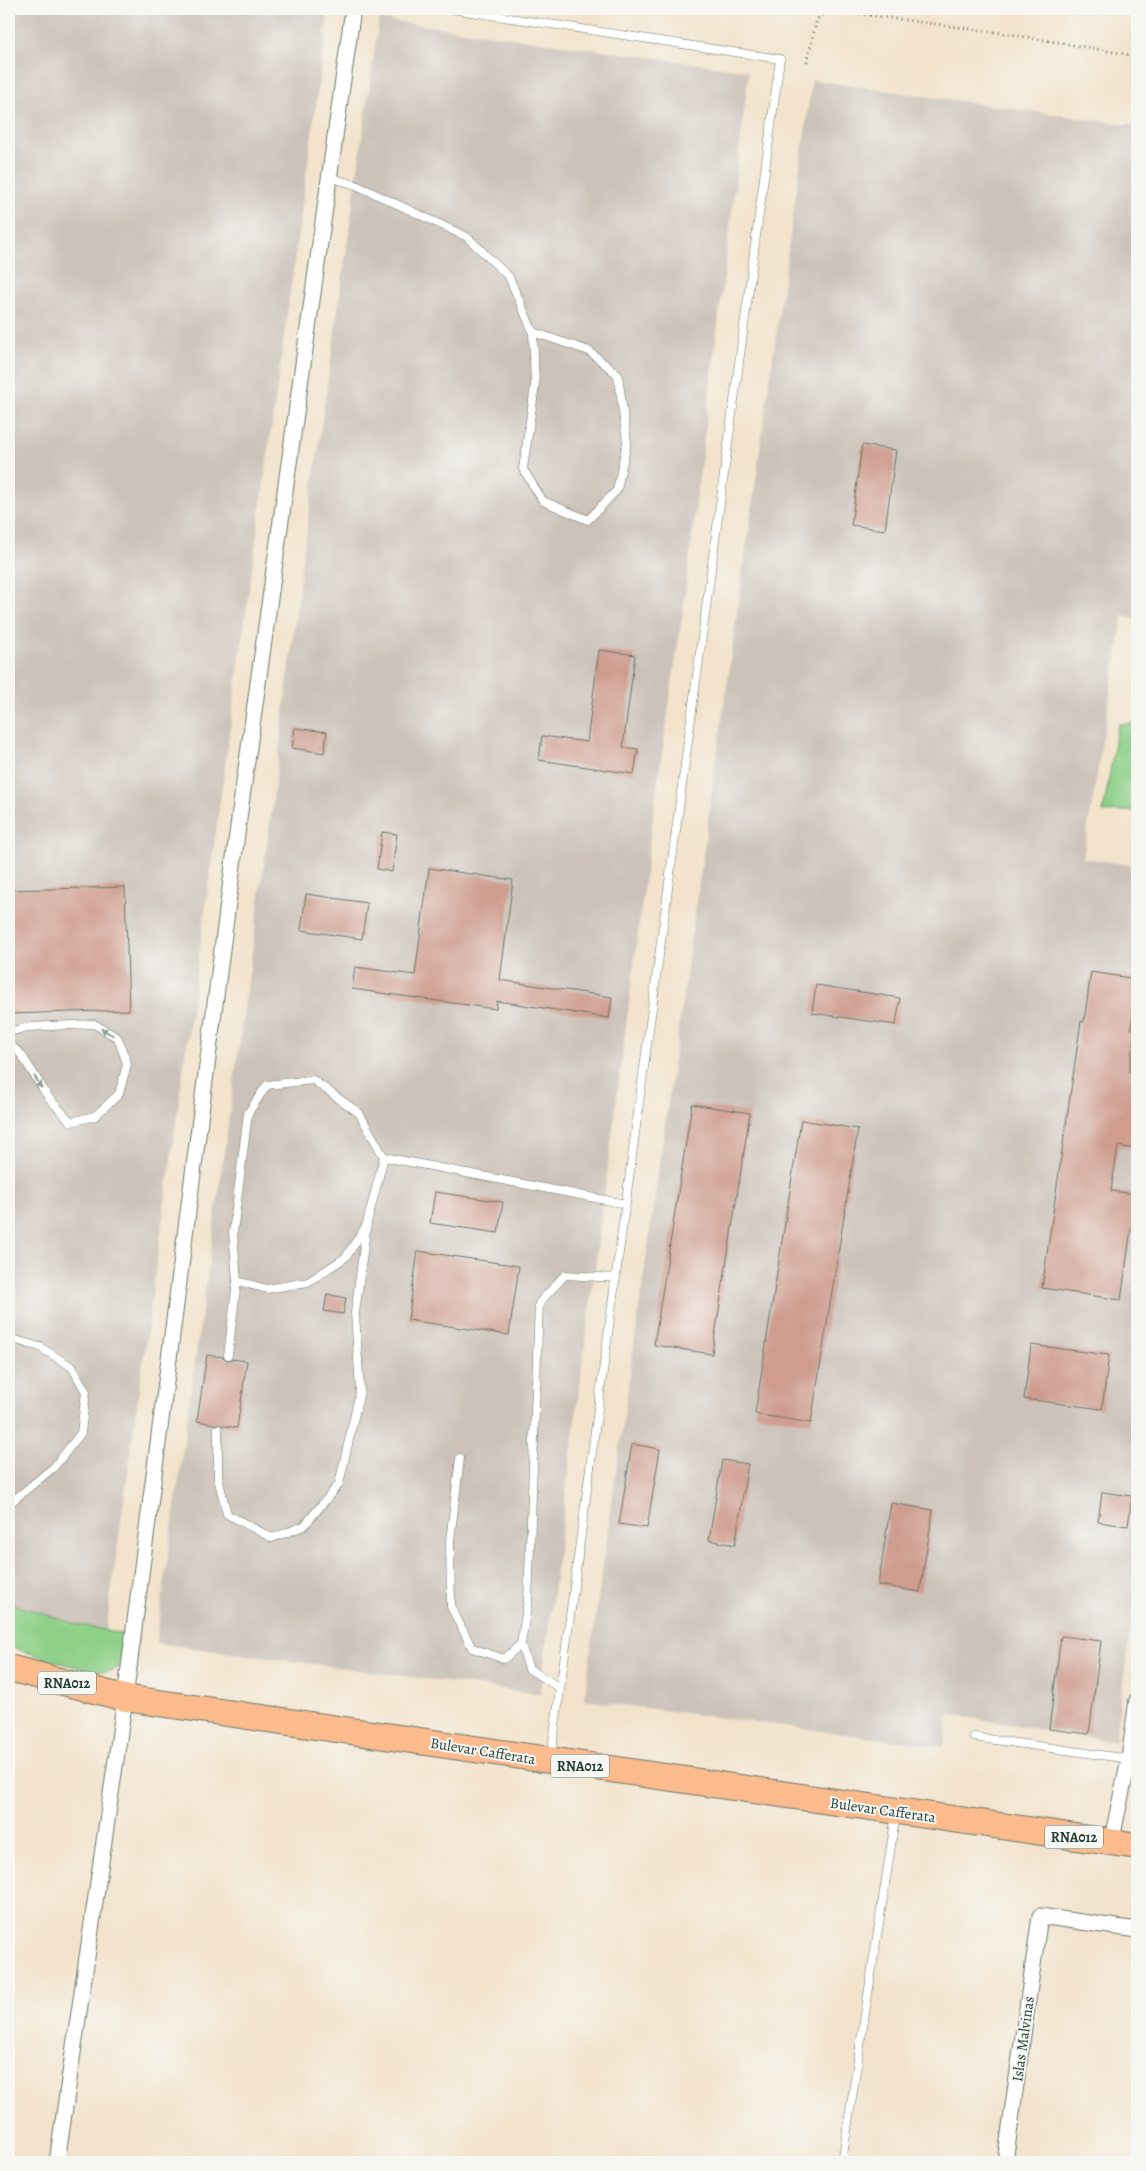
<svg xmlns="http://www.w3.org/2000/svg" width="1146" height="2171" font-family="Alegreya,serif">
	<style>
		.industrial { fill: #ccc2b9 }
		.green { fill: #8ed088; stroke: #56865e }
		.building { fill: #cf9c8f }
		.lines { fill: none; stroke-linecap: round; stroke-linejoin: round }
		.lane-casing { stroke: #697769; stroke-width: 9 }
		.street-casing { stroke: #697769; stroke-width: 17 }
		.highway-casing { stroke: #697769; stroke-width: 28 }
		.path { stroke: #697769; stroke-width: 3; stroke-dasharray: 1 4; stroke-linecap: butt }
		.lane { stroke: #fff; stroke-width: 8 }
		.street { stroke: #fff; stroke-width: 15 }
		.highway { stroke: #fbbb8d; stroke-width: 26 }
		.oneway { fill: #8f9e9a }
		.labels { text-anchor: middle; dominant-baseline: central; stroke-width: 4; stroke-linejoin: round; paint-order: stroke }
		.shield { fill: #f6f6f2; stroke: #60746d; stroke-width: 1 }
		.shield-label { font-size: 14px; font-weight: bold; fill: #1f3d34 }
		.street-label { font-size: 15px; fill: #1f3d34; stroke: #f6f6f2 }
	</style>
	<rect width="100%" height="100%" fill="#f6f6f2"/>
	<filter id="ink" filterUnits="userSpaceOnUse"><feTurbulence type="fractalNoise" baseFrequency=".02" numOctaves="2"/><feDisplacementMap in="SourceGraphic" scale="10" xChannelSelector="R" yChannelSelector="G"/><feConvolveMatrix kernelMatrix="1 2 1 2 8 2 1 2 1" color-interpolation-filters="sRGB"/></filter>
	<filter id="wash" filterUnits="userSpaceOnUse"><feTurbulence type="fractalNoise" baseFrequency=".0096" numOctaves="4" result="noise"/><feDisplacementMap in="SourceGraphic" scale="20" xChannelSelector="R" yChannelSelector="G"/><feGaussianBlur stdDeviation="1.12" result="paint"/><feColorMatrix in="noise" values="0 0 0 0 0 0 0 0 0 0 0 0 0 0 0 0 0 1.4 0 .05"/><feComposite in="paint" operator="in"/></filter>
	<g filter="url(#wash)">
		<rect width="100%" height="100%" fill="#f3e3cc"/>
		<g class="industrial">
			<path d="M9 9H329L106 1631 76 1624 9 1603Z"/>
			<path d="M379 19 749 71 683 610 655 801 540 1694 156 1643 271 815 303 556Z"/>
			<path d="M812 80 1137 126V618L1123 616 1083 858 1137 866V1578L1115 1742 949 1714 944 1747 584 1700Z"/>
		</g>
		<g class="green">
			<path d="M1137 723V811L1103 812 1118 724Z"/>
			<path d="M9 1603 76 1624 128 1635C126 1646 125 1664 114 1670 98 1678 27 1652 9 1646Z"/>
		</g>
		<g id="blocks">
			<g class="building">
				<path d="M862 445 896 450 885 530 851 525Z"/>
				<path d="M599 650 635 655 623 747 638 749 634 774 539 760 542 736 587 742Z"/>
				<path d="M295 728 327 732 324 753 292 748Z"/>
				<path d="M382 832 397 834 392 872 377 869Z"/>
				<path d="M429 868 513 880 500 980 612 997 609 1018 497 1001 496 1009 352 989 355 967 415 975Z"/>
				<path d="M125 887 129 1010 9 1014V890Z"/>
				<path d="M306 894 367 903 362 939 301 930Z"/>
				<path d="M1091 972 1137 979 1131 1029H1135L1129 1072 1137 1074V1149L1118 1146 1111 1191 1136 1194 1121 1300 1042 1288 1081 1021 1084 1022Z"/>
				<path d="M816 985 900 998 896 1025 812 1013Z"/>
				<path d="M692 1104 750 1113 712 1354 654 1345Z"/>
				<path d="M801 1120 858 1129 811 1423 755 1414Z"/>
				<path d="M435 1192 503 1202 498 1233 430 1223Z"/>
				<path d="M418 1251 519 1266 509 1335 408 1320Z"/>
				<path d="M327 1294 346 1298 343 1314 324 1311Z"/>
				<path d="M1031 1345 1109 1355 1102 1409 1024 1399Z"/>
				<path d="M207 1355 223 1357 227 1360 232 1359 247 1361 237 1428 197 1421Z"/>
				<path d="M632 1444 660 1449 647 1528 619 1524Z"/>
				<path d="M722 1460 748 1464 735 1545 709 1540Z"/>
				<path d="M1102 1492 1132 1496 1128 1526 1098 1522Z"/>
				<path d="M891 1503 933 1510 920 1592 878 1585Z"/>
				<path d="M1061 1636 1101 1641 1089 1734 1049 1729Z"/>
			</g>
		</g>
	</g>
	<g filter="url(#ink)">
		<use href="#blocks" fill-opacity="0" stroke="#697769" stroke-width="1"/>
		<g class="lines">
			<defs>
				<g id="lane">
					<path d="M451 9 780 59 551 1757"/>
					<path d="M329 177 356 185 467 237 509 277 533 332 535 386 523 469 543 501 588 520 617 490 627 442 618 375 589 351 533 332"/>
					<path d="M9 1032 28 1027 94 1024 118 1038 127 1064 119 1094 95 1116 71 1122 48 1097 21 1054 9 1044"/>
					<path d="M384 1157 626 1204"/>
					<path d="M237 1281 267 1289 308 1282 346 1257 366 1226"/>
					<path d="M9 1338 40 1347 72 1367 86 1392 81 1433 54 1467 9 1504"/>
					<path d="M218 1429V1478L227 1514 272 1538 304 1526 339 1484 360 1391 355 1313 367 1223 384 1157 359 1113 313 1080 267 1085 248 1113 233 1233 237 1281 228 1355"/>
					<path d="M460 1458 450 1541 451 1607 472 1648 504 1659 521 1644 528 1601 539 1303 565 1275 616 1278"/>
					<path d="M521 1644 529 1669 560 1688"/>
					<path d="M974 1737 1129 1759"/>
					<path d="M842 2162 896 1814"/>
				</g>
				<g id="street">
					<path d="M1111 1843 1129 1759 1137 1700"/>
					<path d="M57 2162 125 1698 240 811 353 9"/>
					<path d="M1005 2162 1040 1916 1137 1930"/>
				</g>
				<path id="highway" d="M9 1668 125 1698 1137 1846"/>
			</defs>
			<use href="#lane" class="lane-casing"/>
			<use href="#street" class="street-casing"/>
			<use href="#highway" class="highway-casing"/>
			<path class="path" d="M807 62 817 19 831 10 1009 34 1137 56"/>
			<use href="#lane" class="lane"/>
			<use href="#street" class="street"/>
			<use href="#highway" class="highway"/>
		</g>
		<defs><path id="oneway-solid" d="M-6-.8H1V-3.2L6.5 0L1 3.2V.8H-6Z" transform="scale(1.25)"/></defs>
		<g class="oneway">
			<use href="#oneway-solid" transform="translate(107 1032) rotate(-150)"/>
			<use href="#oneway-solid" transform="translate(38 1082) rotate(59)"/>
		</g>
	</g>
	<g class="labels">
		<g class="shield">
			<rect x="38" y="1671.5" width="58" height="23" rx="4"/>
			<rect x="551" y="1754.5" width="58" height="23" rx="4"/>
			<rect x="1045" y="1825.5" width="58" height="23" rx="4"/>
		</g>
		<g class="shield-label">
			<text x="67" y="1683">RNA012</text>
			<text x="580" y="1766">RNA012</text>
			<text x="1074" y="1837">RNA012</text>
		</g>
		<g class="street-label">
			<text transform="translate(483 1751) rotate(9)">Bulevar Cafferata</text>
			<text transform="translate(883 1810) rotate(8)">Bulevar Cafferata</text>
			<text transform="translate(1023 2039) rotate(-82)">Islas Malvinas</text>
		</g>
	</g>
	<rect width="1146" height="2171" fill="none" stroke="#f6f6f2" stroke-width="30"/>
</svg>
